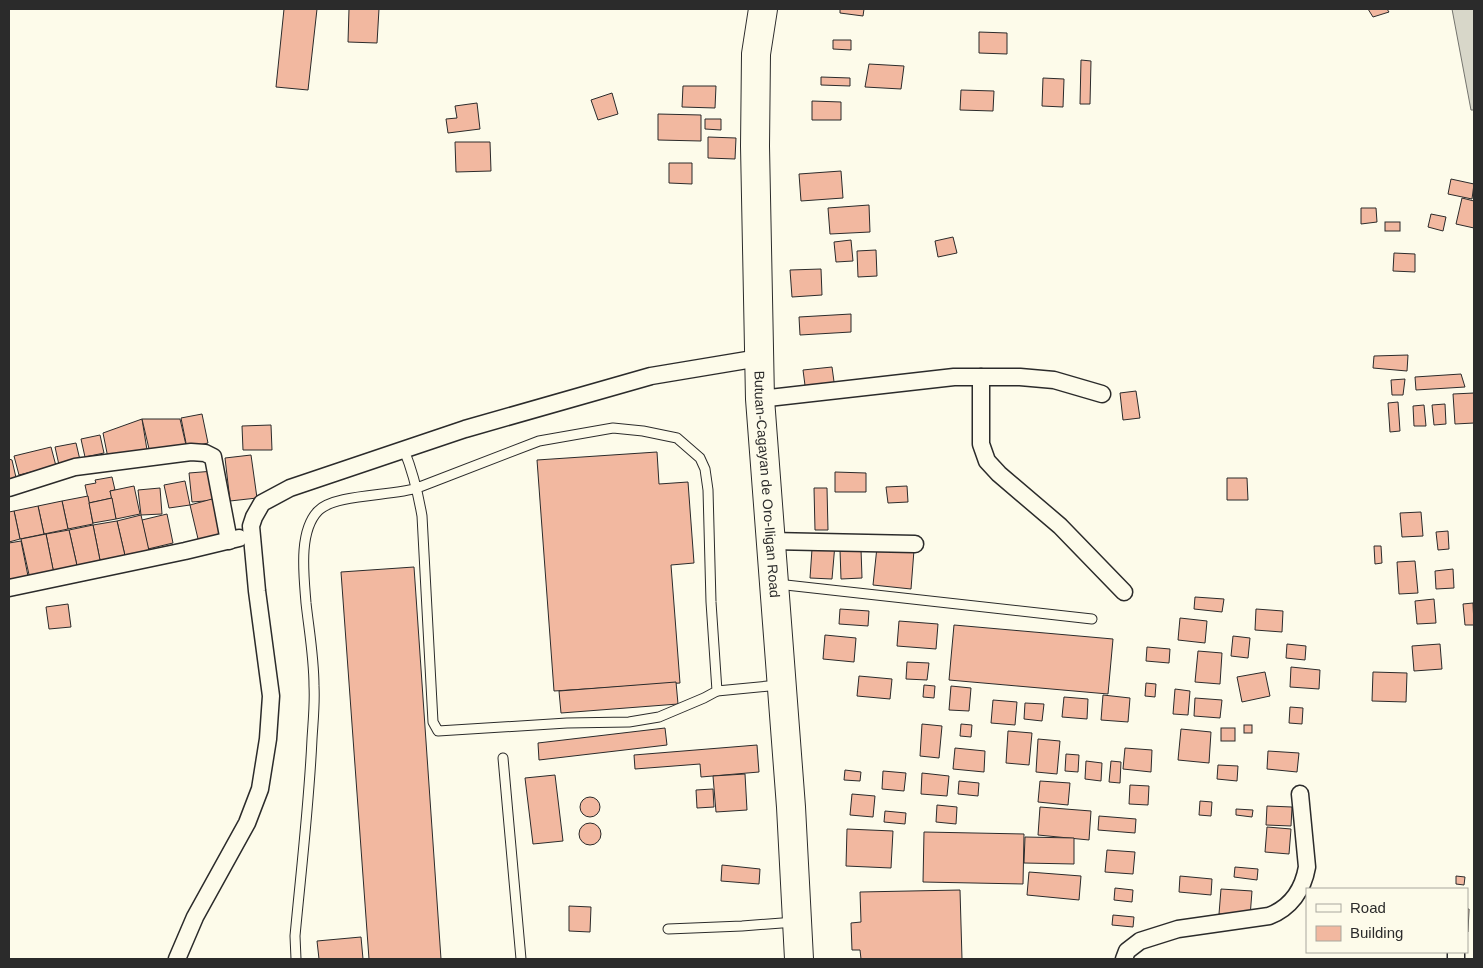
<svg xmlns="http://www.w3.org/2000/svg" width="1483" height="968" font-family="Helvetica,sans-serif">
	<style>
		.water { fill: #d8d7c9; stroke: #74746e }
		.building { fill: #f2b8a0; stroke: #2b2b2b }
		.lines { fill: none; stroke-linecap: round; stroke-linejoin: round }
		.lane-casing { stroke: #2b2b2b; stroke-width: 11 }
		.street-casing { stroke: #2b2b2b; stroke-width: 19 }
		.highway-casing { stroke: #2b2b2b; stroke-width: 30 }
		.lane { stroke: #fdfbea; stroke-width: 9 }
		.street { stroke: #fdfbea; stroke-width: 16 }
		.highway { stroke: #fdfbea; stroke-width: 28 }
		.labels { text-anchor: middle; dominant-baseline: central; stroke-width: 4; stroke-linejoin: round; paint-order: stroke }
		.street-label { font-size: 14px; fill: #2b2b2b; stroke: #fdfbea }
	</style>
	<rect width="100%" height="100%" fill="#fdfbea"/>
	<path class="water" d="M1452 9H1474V110H1471Z"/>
	<g class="building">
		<path d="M284 9H317L308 90 276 87Z"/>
		<path d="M349 9H379L377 43 348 42Z"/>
		<path d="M840 9H864L863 16 840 13Z"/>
		<path d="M1368 9H1387L1389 12 1373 17Z"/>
		<path d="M979 32 1007 33V54L979 53Z"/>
		<path d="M833 40H851V50L833 49Z"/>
		<path d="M1081 60 1091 61 1090 104H1080Z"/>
		<path d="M869 64 904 66 901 89 865 87Z"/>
		<path d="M821 77 850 78V86L821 85Z"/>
		<path d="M1043 78 1064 79 1063 107 1042 106Z"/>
		<path d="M683 86H716L715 108 682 107Z"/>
		<path d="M961 90 994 91 993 111 960 110Z"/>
		<path d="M612 93 618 114 598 120 591 100Z"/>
		<path d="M812 101 841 102V120H812Z"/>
		<path d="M477 103 480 129 448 133 446 119 457 118 455 106Z"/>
		<path d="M658 114 701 115V141L658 140Z"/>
		<path d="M705 119H721V130L705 129Z"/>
		<path d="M708 137 736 138 735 159 708 158Z"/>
		<path d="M455 142H490L491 171 456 172Z"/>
		<path d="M669 163H692V184L669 183Z"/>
		<path d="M841 171 843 198 801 201 799 174Z"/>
		<path d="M1451 179 1474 184 1472 199 1448 194Z"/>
		<path d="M1462 198 1474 201V228L1456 224Z"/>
		<path d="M869 205 870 232 830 234 828 208Z"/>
		<path d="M1361 208H1376L1377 222 1361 224Z"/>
		<path d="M1431 214 1446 217 1443 231 1428 227Z"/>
		<rect x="1385" y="222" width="15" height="9"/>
		<path d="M953 237 957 253 938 257 935 241Z"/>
		<path d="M851 240 853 261 836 262 834 242Z"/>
		<path d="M876 250 877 276 858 277 857 251Z"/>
		<path d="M1394 253 1415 254V272L1393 271Z"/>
		<path d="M821 269 822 295 792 297 790 270Z"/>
		<path d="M851 314V332L800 335 799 317Z"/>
		<path d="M1408 355 1407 371 1373 368 1374 356Z"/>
		<path d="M832 367 835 389 806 393 803 370Z"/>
		<path d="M1461 374 1465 387 1416 390 1415 377Z"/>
		<path d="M1405 379 1403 395H1392L1391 380Z"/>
		<path d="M1136 391 1140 418 1123 420 1120 393Z"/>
		<path d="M1474 393V423L1455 424 1453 394Z"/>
		<path d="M1398 402 1400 431 1390 432 1388 403Z"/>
		<path d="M1445 404 1446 424 1434 425 1432 405Z"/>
		<path d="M1424 405 1426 426H1414L1413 406Z"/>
		<path d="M202 414 208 443 187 448 181 418Z"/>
		<path d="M142 419 147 450 108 458 103 433Z"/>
		<path d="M142 419H180L186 445 150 453Z"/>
		<path d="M271 425 272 450H243L242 426Z"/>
		<path d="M100 435 104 453 85 457 81 439Z"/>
		<path d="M76 443 80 460 59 465 55 447Z"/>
		<path d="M51 447 56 466 19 475 14 456Z"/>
		<path d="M657 452 659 484 688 482 694 563 671 565 680 683 554 691 537 460Z"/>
		<path d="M251 455 257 498 230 501 225 458Z"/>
		<path d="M9 459 12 460 17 482 9 484Z"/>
		<path d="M214 471 217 500 192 502 189 473Z"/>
		<path d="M835 472 866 473V492H835Z"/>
		<path d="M112 477 115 490 110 491 112 498 89 503 85 485 96 483 95 480Z"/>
		<path d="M1227 478H1247L1248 500H1227Z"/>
		<path d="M185 481 190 505 169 508 164 485Z"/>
		<path d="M134 486 140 514 116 519 110 491Z"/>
		<path d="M907 486 908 502 888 503 886 487Z"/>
		<path d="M160 488 162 514 141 515 138 490Z"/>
		<path d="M814 488H827L828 530H815Z"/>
		<path d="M88 496 93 524 68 529 62 501Z"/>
		<path d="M112 498 116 519 93 523 89 503Z"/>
		<path d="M212 499 224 538 199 543 190 505Z"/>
		<path d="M62 501 68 529 44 534 38 506Z"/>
		<path d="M38 506 44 534 20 539 14 511Z"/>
		<path d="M14 511 20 539 9 542V512Z"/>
		<path d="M1421 512 1423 536 1402 537 1400 513Z"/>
		<path d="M167 514 173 543 148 549 142 520Z"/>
		<path d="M141 515 150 555 126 560 117 521Z"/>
		<path d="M117 521 126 560 101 565 93 525Z"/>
		<path d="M93 525 101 565 78 570 69 530Z"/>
		<path d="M69 530 78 570 54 574 46 534Z"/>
		<path d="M1448 531 1449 549 1438 550 1436 532Z"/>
		<path d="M46 534 54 574 30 579 21 539Z"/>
		<path d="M21 541 29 581 9 585V543Z"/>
		<path d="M835 544 832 579 810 578 812 549Z"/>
		<path d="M1374 546H1381L1382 563 1375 564Z"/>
		<path d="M877 547 914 550 911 589 873 585Z"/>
		<path d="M861 549 862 578 841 579 840 550Z"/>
		<path d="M1415 561 1418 593 1399 594 1397 562Z"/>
		<path d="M414 567 441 959H369L341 572Z"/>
		<path d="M1453 569 1454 588 1436 589 1435 571Z"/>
		<path d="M1195 597 1224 599 1222 612 1194 609Z"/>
		<path d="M1434 599 1436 623 1417 624 1415 601Z"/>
		<path d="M1473 603 1474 625H1465L1463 604Z"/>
		<path d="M68 604 71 627 49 629 46 607Z"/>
		<path d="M840 609 869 611 868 626 839 624Z"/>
		<path d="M1256 609 1283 611 1282 632 1255 630Z"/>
		<path d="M1180 618 1207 621 1205 643 1178 640Z"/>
		<path d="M899 621 938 624 936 649 897 646Z"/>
		<path d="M954 625 1113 639 1108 694 949 680Z"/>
		<path d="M825 635 856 638 854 662 823 659Z"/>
		<path d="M1233 636 1250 638 1248 658 1231 656Z"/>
		<path d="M1287 644 1306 646 1305 660 1286 658Z"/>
		<path d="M1440 644 1442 669 1414 671 1412 646Z"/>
		<path d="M1147 647 1170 649 1169 663 1146 661Z"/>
		<path d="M1198 651 1222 653 1220 684 1195 682Z"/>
		<path d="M907 662 929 663 927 680 906 679Z"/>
		<path d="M1291 667 1320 670 1319 689 1290 687Z"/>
		<path d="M1265 672 1270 696 1242 702 1237 677Z"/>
		<path d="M1373 672 1407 673 1406 702 1372 701Z"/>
		<path d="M859 676 892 679 890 699 857 696Z"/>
		<path d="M676 682 678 704 561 713 559 691Z"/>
		<path d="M1146 683 1156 684 1155 697 1145 696Z"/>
		<path d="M924 685 935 686 934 698 923 697Z"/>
		<path d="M951 686 971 688 969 711 949 710Z"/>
		<path d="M1175 689 1190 691 1188 715 1173 714Z"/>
		<path d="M1103 695 1130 698 1128 722 1101 720Z"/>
		<path d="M1064 697 1088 699 1087 719 1062 717Z"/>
		<path d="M1195 698 1222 700 1220 718 1194 716Z"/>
		<path d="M993 700 1017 702 1015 725 991 723Z"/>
		<path d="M1025 703 1044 704 1042 721 1024 719Z"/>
		<path d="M1290 707 1303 708 1302 724 1289 723Z"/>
		<path d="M922 724 942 726 939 758 920 756Z"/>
		<path d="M961 724 972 725 971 737 960 736Z"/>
		<rect x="1244" y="725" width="8" height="8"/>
		<path d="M665 728 667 745 539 760 538 743Z"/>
		<rect x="1221" y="728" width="14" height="13"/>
		<path d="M1181 729 1211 732 1209 763 1178 760Z"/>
		<path d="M1008 731 1032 733 1029 765 1006 763Z"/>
		<path d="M1038 739 1060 741 1057 774 1036 772Z"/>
		<path d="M757 745 759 772 701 777 700 764 635 769 634 755Z"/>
		<path d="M955 748 985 751 984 772 953 769Z"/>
		<path d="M1125 748 1152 750 1151 772 1123 769Z"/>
		<path d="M1268 751 1299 753 1297 772 1267 769Z"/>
		<path d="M1066 754 1079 755 1078 772 1065 771Z"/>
		<path d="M1086 761 1102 763 1101 781 1085 779Z"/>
		<path d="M1111 761 1121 762 1120 783 1109 782Z"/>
		<path d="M1218 765 1238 766 1237 781 1217 779Z"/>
		<path d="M845 770 861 772 860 781 844 780Z"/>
		<path d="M883 771 906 773 904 791 882 789Z"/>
		<path d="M922 773 949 776 947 796 921 794Z"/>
		<path d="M745 774 747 810 716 812 713 776Z"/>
		<path d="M555 775 563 841 533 844 525 778Z"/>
		<path d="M959 781 979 783 978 796 958 794Z"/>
		<path d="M1040 781 1070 783 1068 805 1038 802Z"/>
		<path d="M1130 785 1149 786 1148 805 1129 804Z"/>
		<path d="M713 789 714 807 697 808 696 790Z"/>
		<path d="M852 794 875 796 873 817 850 815Z"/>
		<circle cx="590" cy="807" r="10"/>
		<path d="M1200 801 1212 802 1211 816 1199 815Z"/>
		<path d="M937 805 957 807 956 824 936 822Z"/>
		<path d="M1267 806 1292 807 1291 826 1266 825Z"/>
		<path d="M1040 807 1091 811 1089 840 1038 835Z"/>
		<path d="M1236 809 1253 810 1252 817 1236 815Z"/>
		<path d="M885 811 906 813 905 824 884 822Z"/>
		<path d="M1099 816 1136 819 1135 833 1098 830Z"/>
		<circle cx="590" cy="834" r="11"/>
		<path d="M1267 827 1291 829 1289 854 1265 852Z"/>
		<path d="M847 829 893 831 891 868 846 866Z"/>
		<path d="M924 832 1024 834 1023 884 923 882Z"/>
		<path d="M1025 837 1074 838V864L1024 863Z"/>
		<path d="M1107 850 1135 852 1133 874 1105 872Z"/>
		<path d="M722 865 760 869 759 884 721 881Z"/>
		<path d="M1235 867 1258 869 1257 880 1234 877Z"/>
		<path d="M1029 872 1081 876 1079 900 1027 895Z"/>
		<path d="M1180 876 1212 879 1211 895 1179 892Z"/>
		<path d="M1456 876 1465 877 1464 885 1456 884Z"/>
		<path d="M1115 888 1133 890 1132 902 1114 900Z"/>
		<path d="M1221 889 1252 891 1250 917 1219 914Z"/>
		<path d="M960 890 962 959H861L860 950H852L851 923 861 922 860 892Z"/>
		<path d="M569 906 591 907 590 932 569 931Z"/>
		<path d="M1467 909H1469L1468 932H1467Z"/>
		<path d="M1113 915 1134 917 1133 927 1112 925Z"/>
		<path d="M361 937 363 959H319L317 941Z"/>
	</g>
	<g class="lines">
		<defs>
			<g id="lane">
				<path d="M777 584 1092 619"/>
				<path d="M717 691 779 685"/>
				<path d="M503 758 521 959"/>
				<path d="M668 929 742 926 795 922"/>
				<path d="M296 959 295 936C301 871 309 805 312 739 313 722 315 704 314 686 314 658 309 630 306 603 304 576 298 532 318 511 334 494 392 496 417 488L539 441 613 428 643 431 677 438 700 458 705 469 708 490 711 602 717 691 704 698 659 717 629 722 567 723 438 731 433 722 422 516C418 493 413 472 404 450"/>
			</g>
			<g id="street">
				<path d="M981 377V444L987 461 999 474 1060 526 1124 592"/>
				<path d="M760 399 954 377H1020L1054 380 1102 394"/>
				<path d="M9 488 75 467 191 452 205 453 213 457 229 541"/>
				<path d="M771 541 915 544"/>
				<path d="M9 588 185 551 239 538"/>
				<path d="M1456 952V959"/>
				<path d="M177 959 195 917 247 823 260 789 268 739 271 696 257 591 251 526 254 517 262 503 290 488 465 429 651 376 759 358"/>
				<path d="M1124 959 1127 951 1140 941 1178 929 1269 916C1290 908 1303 890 1307 867L1300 794"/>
			</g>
			<g id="highway">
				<path id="s1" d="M763 9 756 54 755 146 760 399 791 807 799 959"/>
			</g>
		</defs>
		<use href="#lane" class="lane-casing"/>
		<use href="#street" class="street-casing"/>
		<use href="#highway" class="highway-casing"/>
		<use href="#lane" class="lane"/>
		<use href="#street" class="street"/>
		<use href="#highway" class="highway"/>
	</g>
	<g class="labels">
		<g class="street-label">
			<text stroke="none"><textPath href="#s1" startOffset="476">Butuan-Cagayan de Oro-Iligan Road</textPath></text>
		</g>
	</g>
	<rect width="1483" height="968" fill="none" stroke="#2b2b2b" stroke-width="20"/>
	<rect x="1306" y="888" width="162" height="65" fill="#fdfbea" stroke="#a9a89e"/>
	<rect x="1316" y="904" width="25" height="8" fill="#fdfbea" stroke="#a9a89e"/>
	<text x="1350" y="913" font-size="15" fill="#2b2b2b">Road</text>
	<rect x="1316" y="926" width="25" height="15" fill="#f2b8a0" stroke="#a9a89e"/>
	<text x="1350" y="938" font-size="15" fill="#2b2b2b">Building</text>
</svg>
